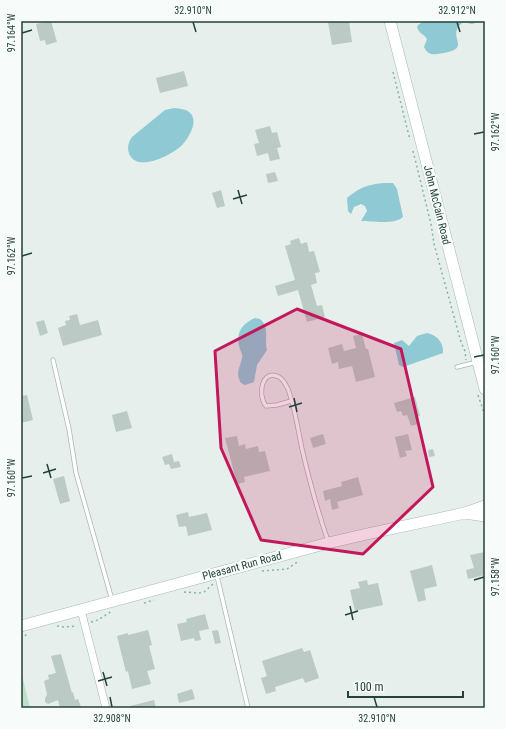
<svg xmlns="http://www.w3.org/2000/svg" width="506" height="729" font-family="'Roboto Condensed',sans-serif">
	<style>
		.green { fill: #bfe0c8 }
		.water { fill: #8ec9d4 }
		.building { fill: #bbcac4 }
		.lines { fill: none; stroke-linecap: round; stroke-linejoin: round }
		.service-casing { stroke: #a8b8b2; stroke-width: 5 }
		.minor-casing { stroke: #a8b8b2; stroke-width: 8 }
		.secondary-casing { stroke: #a4bbb3; stroke-width: 12 }
		.path { stroke: #86b3a5; stroke-width: 1.5; stroke-dasharray: 2 3; stroke-linecap: butt }
		.service { stroke: #fff; stroke-width: 3.5 }
		.minor { stroke: #fff; stroke-width: 7 }
		.secondary { stroke: #fff; stroke-width: 11 }
		.marked { fill: #c2185b; fill-opacity: 0.2; stroke: #c2185b; stroke-width: 3; stroke-linejoin: round }
		.ticks { fill: none; stroke: #24423a; stroke-width: 1.5 }
		.labels { text-anchor: middle; dominant-baseline: central; stroke-width: 4; stroke-linejoin: round; paint-order: stroke }
		.street-label { font-size: 11px; fill: #24423a; stroke: #f7fbf9 }
		.neatline { fill: none; stroke: #24423a; stroke-width: 1.5 }
		.ticks-label { font-size: 10px; text-anchor: middle; fill: #24423a }
	</style>
	<rect width="100%" height="100%" fill="#e6efeb"/>
	<path class="green" d="M21 671 30 708H21Z"/>
	<g class="water">
		<path d="M435 21H481L472 24 463 22C443 38 478 49 437 54 430 55 427 53 424 47L427 39C424 34 418 33 417 27 420 20 429 23 435 21Z"/>
		<path d="M174 108C201 109 196 128 183 144 174 154 141 171 131 157 126 150 128 143 132 137L165 110Z"/>
		<path d="M383 183H393L397 189 403 217C395 225 372 221 361 221L367 211 365 206 361 204 354 207 351 214 348 211 347 198C361 187 366 185 383 183Z"/>
		<path d="M255 318 260 319C270 327 264 339 267 350L257 365 254 382 245 385 241 383C235 373 240 368 242 358 243 355 241 352 240 349 235 334 241 324 255 318Z"/>
		<path d="M427 333C437 335 444 343 443 353L403 367 399 365 394 343 402 340 409 346 417 336Z"/>
	</g>
	<g class="building">
		<path d="M49 21H51L57 42 46 45 45 40 40 41 36 24Z"/>
		<path d="M335 21H349L352 42 332 45 328 22Z"/>
		<path d="M184 71 188 86 160 93 156 78Z"/>
		<path d="M270 126 272 133 277 132 281 147 277 148 280 159 270 161 268 153 257 156 254 144 259 143 255 130Z"/>
		<path d="M275 172 278 181 268 183 266 174Z"/>
		<path d="M221 190 225 206 217 208 212 193Z"/>
		<path d="M299 238 301 244 307 242 309 252 314 251 320 272 315 273 317 283 311 285 317 306 322 305 325 317 307 322 298 290 278 296 275 286 295 280 285 246 291 244 290 241Z"/>
		<path d="M77 314 80 325 98 320 102 335 63 346 58 328 66 325 65 321 70 320 69 316Z"/>
		<path d="M44 320 48 333 40 336 36 322Z"/>
		<path d="M362 334 366 349H368L375 377 356 382 352 366 339 369 338 362 332 364 328 348 342 344 344 351 356 348 353 336Z"/>
		<path d="M27 395 33 420 21 423V396Z"/>
		<path d="M415 397 420 416 416 417 418 424 411 426 407 415 403 416 401 411 397 412 394 403Z"/>
		<path d="M127 411 132 428 116 432 112 415Z"/>
		<path d="M323 434 326 444 313 448 310 438Z"/>
		<path d="M408 434 412 450 405 451 407 456 400 458 395 437Z"/>
		<path d="M237 436 239 446 245 444 246 449 258 446 259 452 265 451 270 471 244 477 245 482 237 484 225 438Z"/>
		<path d="M433 449 435 456 429 457 428 450Z"/>
		<path d="M172 454 174 462 179 461 181 467 171 469 169 464 165 465 162 457Z"/>
		<path d="M64 476 70 501 60 504 53 479Z"/>
		<path d="M358 477 363 495 337 502 339 508 332 510 330 499 325 501 323 491 342 486 341 482Z"/>
		<path d="M188 512 189 517 207 513 212 530 188 536 186 526 179 527 176 515Z"/>
		<path d="M485 552V575L468 579 466 570 474 568 470 555Z"/>
		<path d="M432 565 437 586 424 589 426 600 418 602 410 571Z"/>
		<path d="M367 580 368 585 378 583 383 605 355 611 350 590 360 588 358 582Z"/>
		<path d="M205 614 209 629 199 631 201 640 195 641 194 638 181 641 177 624 187 622 186 619Z"/>
		<path d="M148 630 152 645 149 646 155 669 147 671 151 684 132 689 128 671 126 672 117 636 128 633V635Z"/>
		<path d="M218 630 221 643 215 644 212 631Z"/>
		<path d="M302 648 304 652 310 650 319 678 305 683 303 678 275 687 276 691 266 694 261 678 267 676 262 661Z"/>
		<path d="M61 654 72 693 73 692 75 700 78 699 81 707 60 708 58 700 48 704 45 702V699L47 694 44 681 49 679 48 675 56 673 51 656Z"/>
		<path d="M192 689 195 699 179 703 177 694Z"/>
		<path d="M154 700 156 708H130V706Z"/>
	</g>
	<g class="lines">
		<defs>
			<g id="service">
				<path d="M53 360 69 429 76 473 112 600"/>
				<path d="M457 367 477 362"/>
				<path d="M291 401 277 405 266 406C257 395 262 368 279 377 283 379 286 385 288 389 295 408 298 430 302 449 309 479 318 512 328 541"/>
				<path d="M217 576 248 708"/>
			</g>
			<path id="minor" d="M81 610 106 708"/>
			<g id="secondary">
				<path d="M390 21 485 389"/>
				<path d="M465 513 485 516"/>
				<path d="M21 626 328 543 367 534 465 513 485 506"/>
			</g>
		</defs>
		<use href="#service" class="service-casing"/>
		<use href="#minor" class="minor-casing"/>
		<use href="#secondary" class="secondary-casing"/>
		<g class="path">
			<path d="M393 72 410 140"/>
			<path d="M413 151 431 224 434 244 461 342 465 351 466 360"/>
			<path d="M478 395 485 416"/>
			<path d="M262 571 287 569 299 561"/>
			<path d="M184 592 199 593 204 592 213 584"/>
			<path d="M144 603 154 600"/>
			<path d="M91 622 98 620 112 611"/>
			<path d="M57 626 64 627 77 626"/>
			<path d="M21 639 27 634"/>
		</g>
		<use href="#service" class="service"/>
		<use href="#minor" class="minor"/>
		<use href="#secondary" class="secondary"/>
	</g>
	<path class="marked" d="M297 309 401 349 433 487 363 554 261 540 221 448 215 351Z"/>
	<path class="ticks" d="M193 22 196 32M457 22 460 32M22 33 32 30M474 134 484 132M238 190 242 204M233 199 247 195M22 256 32 253M474 357 484 355M294 398 297 412M289 407 302 403M47 464 51 478M43 473 56 469M22 478 32 476M474 580 484 577M350 606 353 620M345 615 358 611M103 672 107 686M98 681 112 677M110 697 112 707M374 697 377 707"/>
	<g class="labels">
		<g class="street-label">
			<text transform="translate(437 205) rotate(76)">John McCain Road</text>
			<text transform="translate(242 566) rotate(-15)">Pleasant Run Road</text>
		</g>
	</g>
	<rect width="506" height="729" fill="none" stroke="#f7fbf9" stroke-width="44"/>
	<path d="M348 691v6h115v-6" fill="none" stroke="#24423a" stroke-width="2"/>
	<text x="354" y="691" font-size="12" fill="#24423a" stroke="#f7fbf9" stroke-width="3" paint-order="stroke">100 m</text>
	<rect x="22" y="22" width="462" height="685" class="neatline"/>
	<g class="ticks-label">
		<text x="193" y="14">32.910°N</text>
		<text x="457" y="14">32.912°N</text>
		<text transform="translate(11 33) rotate(-90)" y="4">97.164°W</text>
		<text transform="translate(495 132) rotate(-90)" y="4">97.162°W</text>
		<text transform="translate(11 256) rotate(-90)" y="4">97.162°W</text>
		<text transform="translate(495 355) rotate(-90)" y="4">97.160°W</text>
		<text transform="translate(11 478) rotate(-90)" y="4">97.160°W</text>
		<text transform="translate(495 577) rotate(-90)" y="4">97.158°W</text>
		<text x="112" y="722">32.908°N</text>
		<text x="377" y="722">32.910°N</text>
	</g>
</svg>
